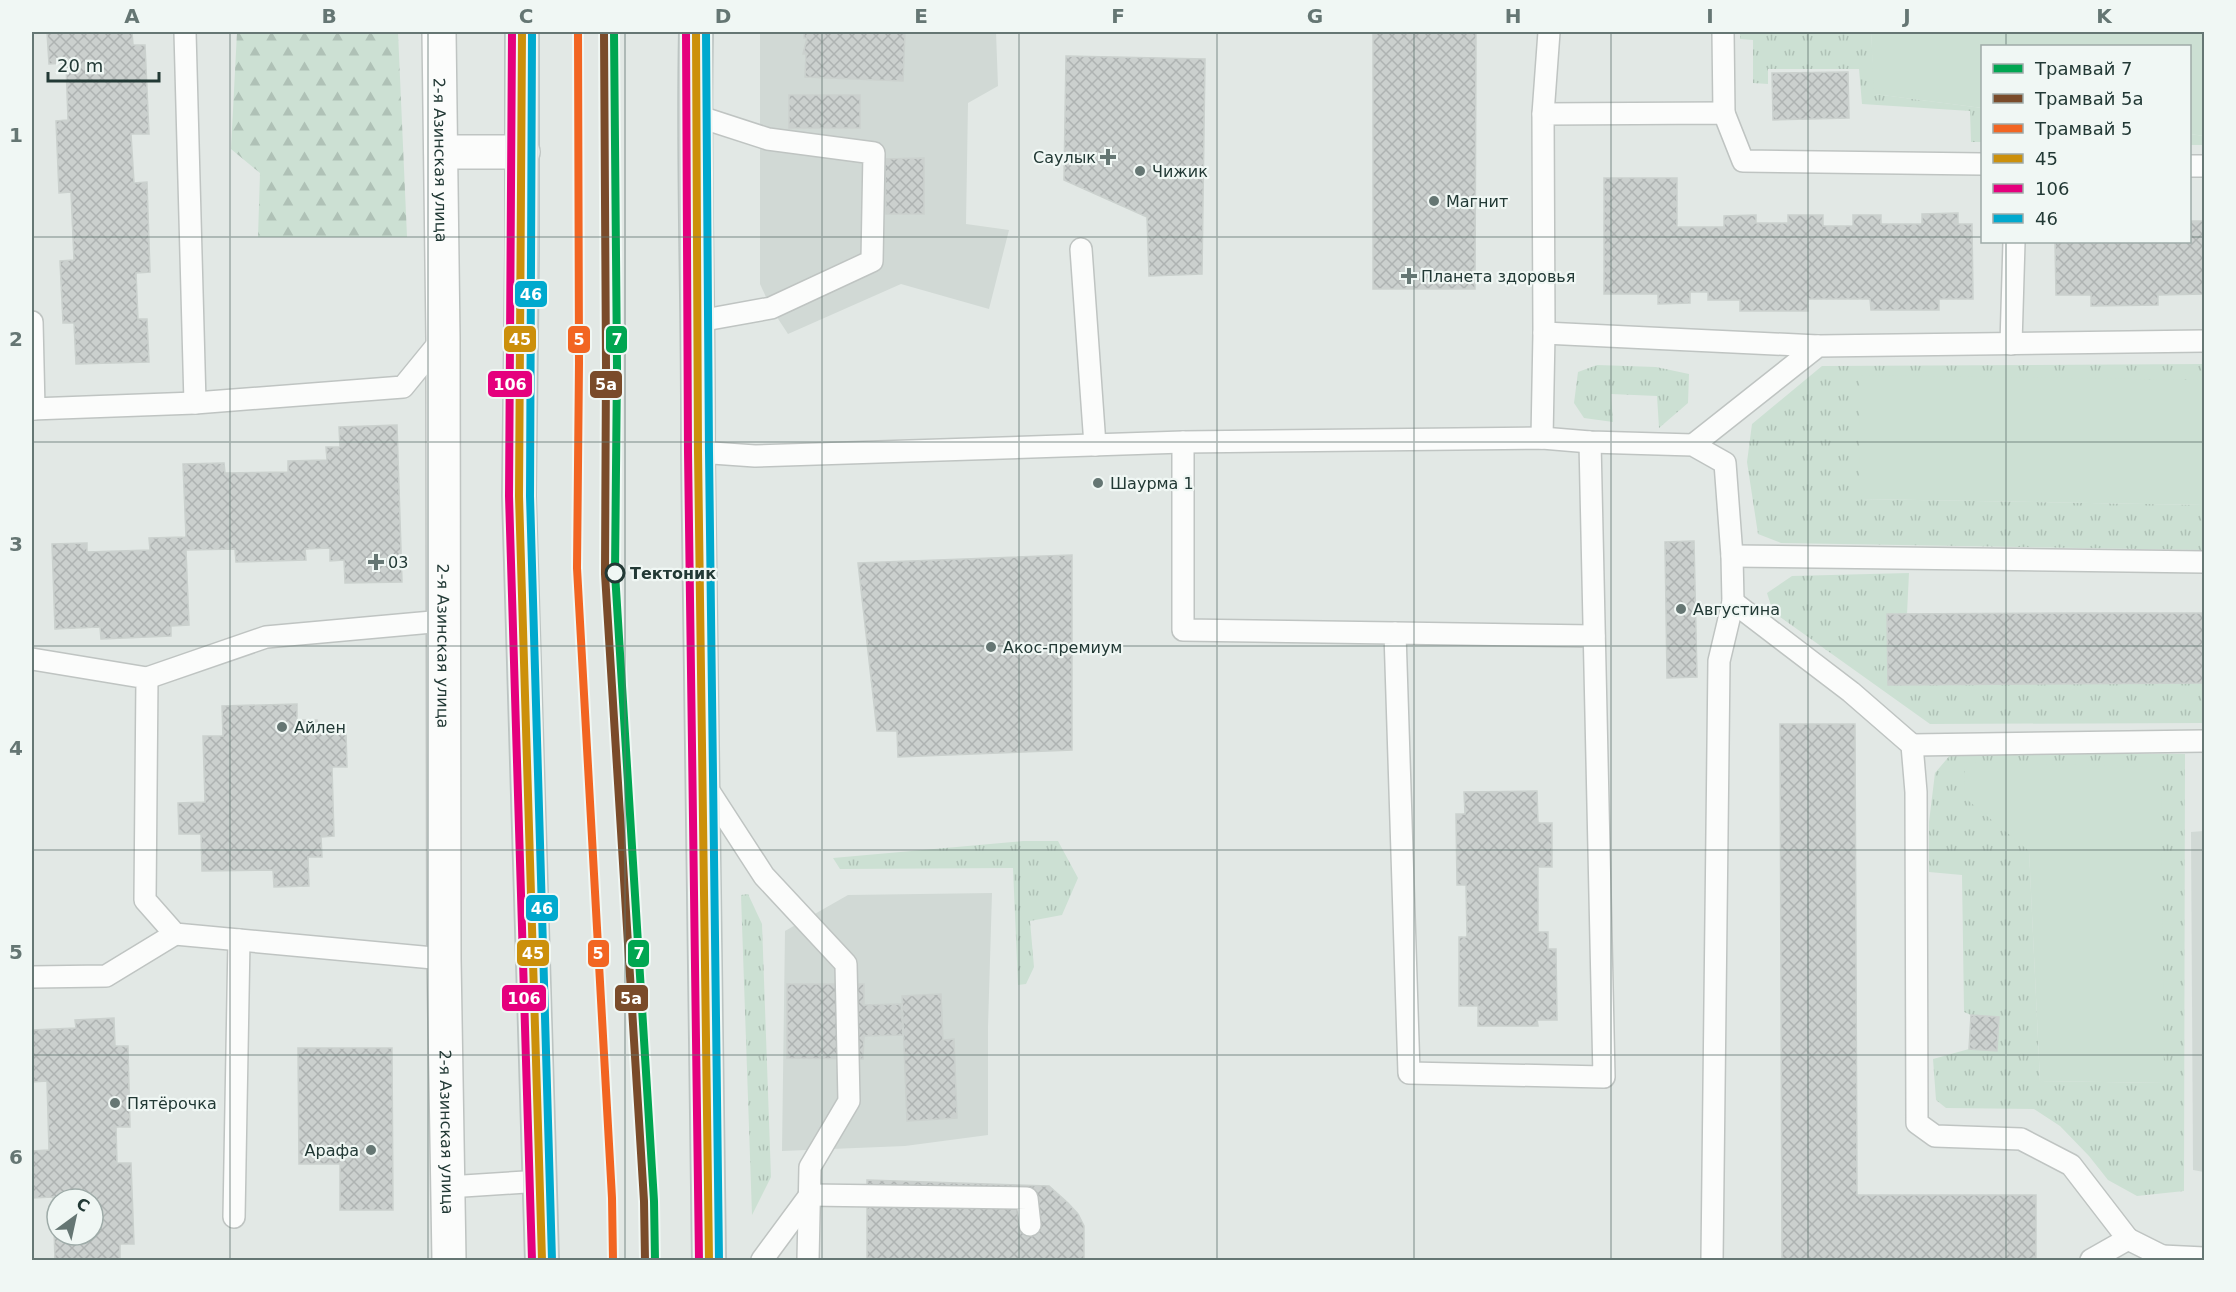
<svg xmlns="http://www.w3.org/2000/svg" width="2236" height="1292" font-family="'DejaVu Sans',sans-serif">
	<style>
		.built { fill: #d1d9d5 }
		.grass { fill: url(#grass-tufts); fill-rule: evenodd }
		.forest { fill: url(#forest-firs) }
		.park { fill: #cce0d3 }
		.building { fill: url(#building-cross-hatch); stroke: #cbd1ce; stroke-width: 1.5; fill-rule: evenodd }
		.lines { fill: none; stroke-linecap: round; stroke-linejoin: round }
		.lane-casing { stroke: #bfc4c2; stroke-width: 24 }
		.street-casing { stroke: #bfc4c2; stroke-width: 36 }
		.primary-casing { stroke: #bcc4c2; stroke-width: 36 }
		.lane { stroke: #fbfcfb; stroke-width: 21 }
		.street { stroke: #fbfcfb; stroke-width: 33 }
		.primary { stroke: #ced4d3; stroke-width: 33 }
		.bus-1-casing { stroke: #f0f7f4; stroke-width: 12 }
		.bus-2-casing { stroke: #f0f7f4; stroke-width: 12 }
		.bus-3-casing { stroke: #f0f7f4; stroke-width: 12 }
		.bus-1 { stroke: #cc900b; stroke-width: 8 }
		.bus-2 { stroke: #e5007d; stroke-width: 8 }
		.bus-3 { stroke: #00a9ce; stroke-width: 8 }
		.tram-1-casing { stroke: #f0f7f4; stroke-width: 12 }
		.tram-2-casing { stroke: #f0f7f4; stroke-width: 12 }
		.tram-3-casing { stroke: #f0f7f4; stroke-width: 12 }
		.tram-1 { stroke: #00a651; stroke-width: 8 }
		.tram-2 { stroke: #7a4b2a; stroke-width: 8 }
		.tram-3 { stroke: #f26522; stroke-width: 8 }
		.grid { fill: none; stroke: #657673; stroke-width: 1.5; stroke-opacity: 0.55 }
		.poi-dot { fill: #657673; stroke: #f0f7f4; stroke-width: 2 }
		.stop-dot { fill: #f0f7f4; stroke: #223935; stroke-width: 3 }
		.labels { text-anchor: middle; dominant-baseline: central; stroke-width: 4.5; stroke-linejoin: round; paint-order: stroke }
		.poi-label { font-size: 16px; fill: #223935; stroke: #f0f7f4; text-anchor: start }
		.street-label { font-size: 16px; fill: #223935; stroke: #f0f7f4 }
		.stop-label { font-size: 16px; font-weight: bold; fill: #223935; stroke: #f0f7f4; text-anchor: start }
		.line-badge { stroke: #f0f7f4; stroke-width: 2 }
		.badge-label { font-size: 16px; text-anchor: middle; font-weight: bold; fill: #fff }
		.neatline { fill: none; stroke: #657673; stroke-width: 2 }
		.grid-label { font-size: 20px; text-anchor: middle; font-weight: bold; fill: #657673 }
	</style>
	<defs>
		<pattern id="grass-tufts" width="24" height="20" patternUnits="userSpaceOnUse" patternTransform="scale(1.5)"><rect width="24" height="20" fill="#cce0d3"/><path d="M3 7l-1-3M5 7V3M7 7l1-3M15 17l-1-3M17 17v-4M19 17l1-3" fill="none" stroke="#afc1b6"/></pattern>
		<pattern id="forest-firs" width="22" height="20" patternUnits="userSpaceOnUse" patternTransform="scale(1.5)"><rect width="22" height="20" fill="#cce0d3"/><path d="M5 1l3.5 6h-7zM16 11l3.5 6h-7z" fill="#afc1b6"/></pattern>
		<pattern id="building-cross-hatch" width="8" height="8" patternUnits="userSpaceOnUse" patternTransform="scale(1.5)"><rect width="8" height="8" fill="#cbd0ce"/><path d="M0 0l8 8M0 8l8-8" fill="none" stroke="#aeb3b2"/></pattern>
	</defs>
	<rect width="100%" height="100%" fill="#e2e8e5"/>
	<g class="built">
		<path d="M760 32H996L998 86 968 103 966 224 1009 230 989 309 901 284 788 334 771 308 760 284Z"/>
		<path d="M2204 831V1172L2193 1170 2191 832Z"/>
		<path d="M992 893 988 1027V1135L905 1146 782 1151 785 931 848 895Z"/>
	</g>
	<g class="grass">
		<path d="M1740 32H1871L1875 94 1982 108V142H1971L1970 111 1862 104 1859 69H1768V84L1753 83V40L1740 39Z"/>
		<path d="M2190 134 2204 136V145H2190Z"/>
		<path d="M2204 364V380L1859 499 2204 505V550L1781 543 1758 534 1747 462 1752 424 1822 366Z"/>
		<path d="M1597 365 1656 367 1689 374 1688 403 1659 428 1657 396 1611 394 1613 422 1584 418 1574 403 1578 372Z"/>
		<path d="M1909 573 1907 614H1888V685L2204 683V723L1930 724 1773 612 1767 593 1792 576Z"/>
		<path d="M1951 754H2185L2184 1191 2137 1196 2108 1180 2089 1156 2060 1126 2034 1109 1946 1108 1936 1100 1933 1059 1969 1049 1997 1051 1999 1017 1971 1015 1964 1012 1962 875 1929 872V822L1935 773ZM2029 850 2164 1083 2040 1081Z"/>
		<path d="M1023 841H1058L1078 878 1062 915 1030 921 1034 967 1026 984 1018 985 1013 868 840 869 833 858Z"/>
		<path d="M748 894 762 924 771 1177 752 1215 741 895Z"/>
	</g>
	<path class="forest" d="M237 32H398L407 237H258L260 173 231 149Z"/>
	<g class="park">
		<path d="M1871 32H2204V136L2190 134V46H1982V108L1874 94Z"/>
		<path d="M1860 375 2204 380V505L1859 499Z"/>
		<path d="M1965 762 2161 767 2164 1083 2040 1081 2029 851 1964 797Z"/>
	</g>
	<g class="building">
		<path d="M47 32H132L133 45H145L149 134H131L134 183 147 182 150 272 136 273 138 319H147L149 362 76 364 74 323H63L60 261 74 260 71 192 59 193 56 121 68 120 66 63 49 64Z"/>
		<path d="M804 32H905L903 81 805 77 806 54H803L807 38H804Z"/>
		<path d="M1373 32H1476L1475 289H1373Z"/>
		<path d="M1066 56 1205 59 1202 274 1149 276 1147 217 1064 180Z"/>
		<path d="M1848 72 1849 118 1773 120 1772 73Z"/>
		<rect x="789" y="95" width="71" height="33"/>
		<path d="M924 158V214H886L885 159Z"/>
		<path d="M1604 178H1677V227H1724V216L1756 215V223H1788V215H1823V226H1853V215H1881V224H1922V214L1958 213V224H1972L1973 299H1939V310H1871L1870 299H1808V311H1740V300H1708V292H1690V303L1658 304V294H1604Z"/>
		<path d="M2190 221H2204V294L2158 295V305L2091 306V295H2056L2055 242H2190Z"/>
		<path d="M397 425 402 582 345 583 344 560 330 561V548L305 549 306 560 236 562 235 549 186 550 189 625 171 626V636L101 639 100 627 55 629 52 544 87 543V552L150 550 149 538 186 537 183 464 224 463 225 473 288 472V461L327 460 326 447H340L339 427Z"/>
		<path d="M1694 541 1697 677 1667 678 1665 542Z"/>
		<path d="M1072 555V750L898 757 897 731H877L858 563Z"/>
		<path d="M2083 613H2204V683L1888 685 1887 614Z"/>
		<path d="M297 704V720H317L318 733H346L347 767H332L334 836 321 837 322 857H308L309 886 274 887 273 870 202 871 201 834H179L178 803 205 802 203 736H223L222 706Z"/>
		<path d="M1780 724H1855L1857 1195H2036V1260H1782Z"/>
		<path d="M1537 791 1538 823H1552V867H1538V932H1548V949H1556L1557 1020H1537L1538 1026H1478V1006H1459V937H1467L1466 885H1457L1456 814H1465L1464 792Z"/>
		<path d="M787 984H864V1005L901 1004 903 1035 864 1036 863 1059 787 1058Z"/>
		<path d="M941 994 943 1040 954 1039 957 1118 907 1121 902 996Z"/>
		<path d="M1971 1015 1999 1017 1997 1051 1969 1049Z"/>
		<path d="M114 1018 115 1046H128L130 1127H116L117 1163H131L134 1244H120V1260H55L53 1197 32 1198V1151L49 1150 47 1081 32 1082V1030L76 1028 75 1020ZM57 1199H93V1235H57Z"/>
		<path d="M298 1048H392L393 1210H340V1164H299Z"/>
		<path d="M867 1180 1049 1186 1068 1203 1078 1214 1084 1226V1260H867Z"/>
	</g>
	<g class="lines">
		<defs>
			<g id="lane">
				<path d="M185 32 195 403 403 387 443 338"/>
				<path d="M1723 32 1724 113"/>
				<path d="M1543 114 1549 32"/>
				<path d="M694 115 768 139 874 153 872 261 771 308 699 321"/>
				<path d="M2190 166H2204"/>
				<path d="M1081 249 1095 445"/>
				<path d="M32 322 34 409"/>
				<path d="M1544 333 1818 346"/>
				<path d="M2011 344 2014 242"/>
				<path d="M32 409 195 403"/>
				<path d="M1542 438 1544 333 1543 114 1724 113 1743 161 1982 164"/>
				<path d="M1183 442V630L1395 633 1409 1073 1604 1077 1590 442"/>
				<path d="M1693 445 1818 346 2204 341"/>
				<path d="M698 452 755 456 1183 442 1542 438 1590 442 1693 445 1725 463 1732 556 1733 602 1719 661 1712 1260"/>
				<path d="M1732 556 2204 562"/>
				<path d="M1733 602 1851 692 1912 745 1916 792 1917 1123 1935 1136 2021 1139 2071 1165 2128 1239 2091 1260"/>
				<path d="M1395 633 1594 636"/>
				<path d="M32 659 147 678 145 900 175 934 444 959"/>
				<path d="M147 678 266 637 443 621"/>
				<path d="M1912 745 2204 741"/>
				<path d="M705 785 764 876 846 964 849 1101 810 1167 808 1260"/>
				<path d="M32 977 106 976 175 934"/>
				<path d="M448 1187 541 1181"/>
				<path d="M810 1195 1027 1198 1030 1225"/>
				<path d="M234 1217 239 940"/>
				<path d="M2128 1239 2162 1256 2164 1260"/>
				<path d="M2162 1256 2204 1258"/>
				<path d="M762 1260 810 1195"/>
			</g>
			<g id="street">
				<path id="s1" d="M439 32 443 338 444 959 449 1260"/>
				<path d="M441 152H523"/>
			</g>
			<g id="primary">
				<path d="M522 32V253L519 496 542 1260"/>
				<path d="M696 32C693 172 699 312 698 452L709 1260"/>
			</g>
		</defs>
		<use href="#lane" class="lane-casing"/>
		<use href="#street" class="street-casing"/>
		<use href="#primary" class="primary-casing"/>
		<use href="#lane" class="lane"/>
		<use href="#street" class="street"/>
		<use href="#primary" class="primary"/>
		<defs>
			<g id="bus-1">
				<path d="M522 32 519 496 542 1260"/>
				<path d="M696 32 698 452 709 1260"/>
			</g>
			<g id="bus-2">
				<path d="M512 32 509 496 532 1260"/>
				<path d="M686 32 688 452 699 1260"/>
			</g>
			<g id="bus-3">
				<path d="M532 32 530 496 552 1260"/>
				<path d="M706 32 709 452 719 1260"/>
			</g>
		</defs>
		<use href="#bus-1" class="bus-1-casing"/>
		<use href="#bus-2" class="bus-2-casing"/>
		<use href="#bus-3" class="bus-3-casing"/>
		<use href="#bus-1" class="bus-1"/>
		<use href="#bus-2" class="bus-2"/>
		<use href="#bus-3" class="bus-3"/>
		<defs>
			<path id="tram-1" d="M614 32 617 366 615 573 654 1201 655 1260"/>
			<path id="tram-2" d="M604 32 606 366 605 574 644 1201 645 1260"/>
			<path id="tram-3" d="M578 32 579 363 577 568 612 1198 613 1260"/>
		</defs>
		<use href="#tram-1" class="tram-1-casing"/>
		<use href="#tram-2" class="tram-2-casing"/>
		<use href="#tram-3" class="tram-3-casing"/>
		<use href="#tram-1" class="tram-1"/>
		<use href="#tram-2" class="tram-2"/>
		<use href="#tram-3" class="tram-3"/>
	</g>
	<path class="grid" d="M230 32V1260M428 32V1260M625 32V1260M822 32V1260M1019 32V1260M1217 32V1260M1414 32V1260M1611 32V1260M1808 32V1260M2006 32V46M32 237H1982M2190 237H2204M2006 242V1260M32 442H2204M32 646H2204M32 850H2204M32 1055H2204"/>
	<g class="poi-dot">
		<path d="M1105 148h6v6h6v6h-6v6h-6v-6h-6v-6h6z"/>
		<circle cx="1140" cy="171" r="6"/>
		<circle cx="1434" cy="201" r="6"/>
		<path d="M1406 267h6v6h6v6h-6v6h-6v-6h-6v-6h6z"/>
		<circle cx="1098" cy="483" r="6"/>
		<path d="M373 553h6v6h6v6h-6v6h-6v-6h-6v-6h6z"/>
		<circle cx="1681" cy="609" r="6"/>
		<circle cx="991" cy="647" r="6"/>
		<circle cx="282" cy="727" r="6"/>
		<circle cx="115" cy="1103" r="6"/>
		<circle cx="371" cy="1150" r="6"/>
	</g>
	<circle class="stop-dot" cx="615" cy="573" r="9"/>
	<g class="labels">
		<g class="poi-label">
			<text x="1096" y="157" text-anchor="end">Саулык</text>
			<text x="1152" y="171">Чижик</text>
			<text x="1446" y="201">Магнит</text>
			<text x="1421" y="276">Планета здоровья</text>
			<text x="1110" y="483">Шаурма 1</text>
			<text x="388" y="562">03</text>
			<text x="1693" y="609">Августина</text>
			<text x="1003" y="647">Акос-премиум</text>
			<text x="294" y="727">Айлен</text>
			<text x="127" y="1103">Пятёрочка</text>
			<text x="359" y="1150" text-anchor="end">Арафа</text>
		</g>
		<g class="street-label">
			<text stroke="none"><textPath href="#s1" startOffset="128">2-я Азинская улица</textPath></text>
			<text stroke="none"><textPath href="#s1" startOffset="614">2-я Азинская улица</textPath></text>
			<text stroke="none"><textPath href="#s1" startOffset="1100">2-я Азинская улица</textPath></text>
		</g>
		<g class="stop-label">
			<text x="630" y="573">Тектоник</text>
		</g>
	</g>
	<g class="line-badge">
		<rect x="514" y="280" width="34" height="28" rx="6" fill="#00a9ce"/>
		<rect x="503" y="325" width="34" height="28" rx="6" fill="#cc900b"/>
		<rect x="567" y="325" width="24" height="29" rx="6" fill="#f26522"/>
		<rect x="605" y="325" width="23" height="29" rx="6" fill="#00a651"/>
		<rect x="487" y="370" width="46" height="28" rx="6" fill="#e5007d"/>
		<rect x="589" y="370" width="34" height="29" rx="6" fill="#7a4b2a"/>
		<rect x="525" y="894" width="34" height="28" rx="6" fill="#00a9ce"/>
		<rect x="516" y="939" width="34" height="28" rx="6" fill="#cc900b"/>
		<rect x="587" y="939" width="23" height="29" rx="6" fill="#f26522"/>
		<rect x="627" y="939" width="23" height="29" rx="6" fill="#00a651"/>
		<rect x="501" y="984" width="46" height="28" rx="6" fill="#e5007d"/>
		<rect x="614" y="984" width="35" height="28" rx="6" fill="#7a4b2a"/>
	</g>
	<g class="badge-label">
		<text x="531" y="300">46</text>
		<text x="520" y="345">45</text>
		<text x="579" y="345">5</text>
		<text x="617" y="345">7</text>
		<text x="510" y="390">106</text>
		<text x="606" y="390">5а</text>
		<text x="542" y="914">46</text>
		<text x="533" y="959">45</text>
		<text x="598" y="959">5</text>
		<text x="639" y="959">7</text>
		<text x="524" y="1004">106</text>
		<text x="631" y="1004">5а</text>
	</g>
	<rect width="2236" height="1292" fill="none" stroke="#f0f7f4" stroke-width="66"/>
	<rect x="1981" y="45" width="210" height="198" fill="#f0f7f4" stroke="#9eaba8" stroke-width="1.5"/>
	<rect x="1993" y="64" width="30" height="9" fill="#00a651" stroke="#9eaba8" stroke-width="1.5"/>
	<text x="2035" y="75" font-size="18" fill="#223935">Трамвай 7</text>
	<rect x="1993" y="94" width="30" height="9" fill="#7a4b2a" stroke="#9eaba8" stroke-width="1.5"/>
	<text x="2035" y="105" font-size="18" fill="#223935">Трамвай 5а</text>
	<rect x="1993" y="124" width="30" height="9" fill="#f26522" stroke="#9eaba8" stroke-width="1.5"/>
	<text x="2035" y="135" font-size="18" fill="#223935">Трамвай 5</text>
	<rect x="1993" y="154" width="30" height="9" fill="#cc900b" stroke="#9eaba8" stroke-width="1.5"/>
	<text x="2035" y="165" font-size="18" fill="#223935">45</text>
	<rect x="1993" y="184" width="30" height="9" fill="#e5007d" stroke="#9eaba8" stroke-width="1.5"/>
	<text x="2035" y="195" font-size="18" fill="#223935">106</text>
	<rect x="1993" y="214" width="30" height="9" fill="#00a9ce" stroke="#9eaba8" stroke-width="1.5"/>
	<text x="2035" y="225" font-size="18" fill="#223935">46</text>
	<g transform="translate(75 1217) rotate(33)"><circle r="28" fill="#f0f7f4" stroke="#9eaba8" stroke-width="1.5"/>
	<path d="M0-4.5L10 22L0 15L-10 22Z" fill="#657673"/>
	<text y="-9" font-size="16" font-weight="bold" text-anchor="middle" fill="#223935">С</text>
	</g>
	<path d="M48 72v9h111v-9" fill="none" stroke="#223935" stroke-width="3"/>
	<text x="57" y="72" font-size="18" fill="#223935" stroke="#f0f7f4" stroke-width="4.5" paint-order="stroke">20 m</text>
	<rect x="33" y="33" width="2170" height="1226" class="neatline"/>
	<g class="grid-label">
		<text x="132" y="23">A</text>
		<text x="329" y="23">B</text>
		<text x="526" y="23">C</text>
		<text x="723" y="23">D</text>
		<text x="921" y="23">E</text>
		<text x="1118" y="23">F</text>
		<text x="1315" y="23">G</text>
		<text x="1513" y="23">H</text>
		<text x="1710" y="23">I</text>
		<text x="1907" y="23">J</text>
		<text x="2104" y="23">K</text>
		<text x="16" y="142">1</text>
		<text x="16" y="346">2</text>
		<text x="16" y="551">3</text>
		<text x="16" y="755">4</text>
		<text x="16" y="959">5</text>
		<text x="16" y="1164">6</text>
	</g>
</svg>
